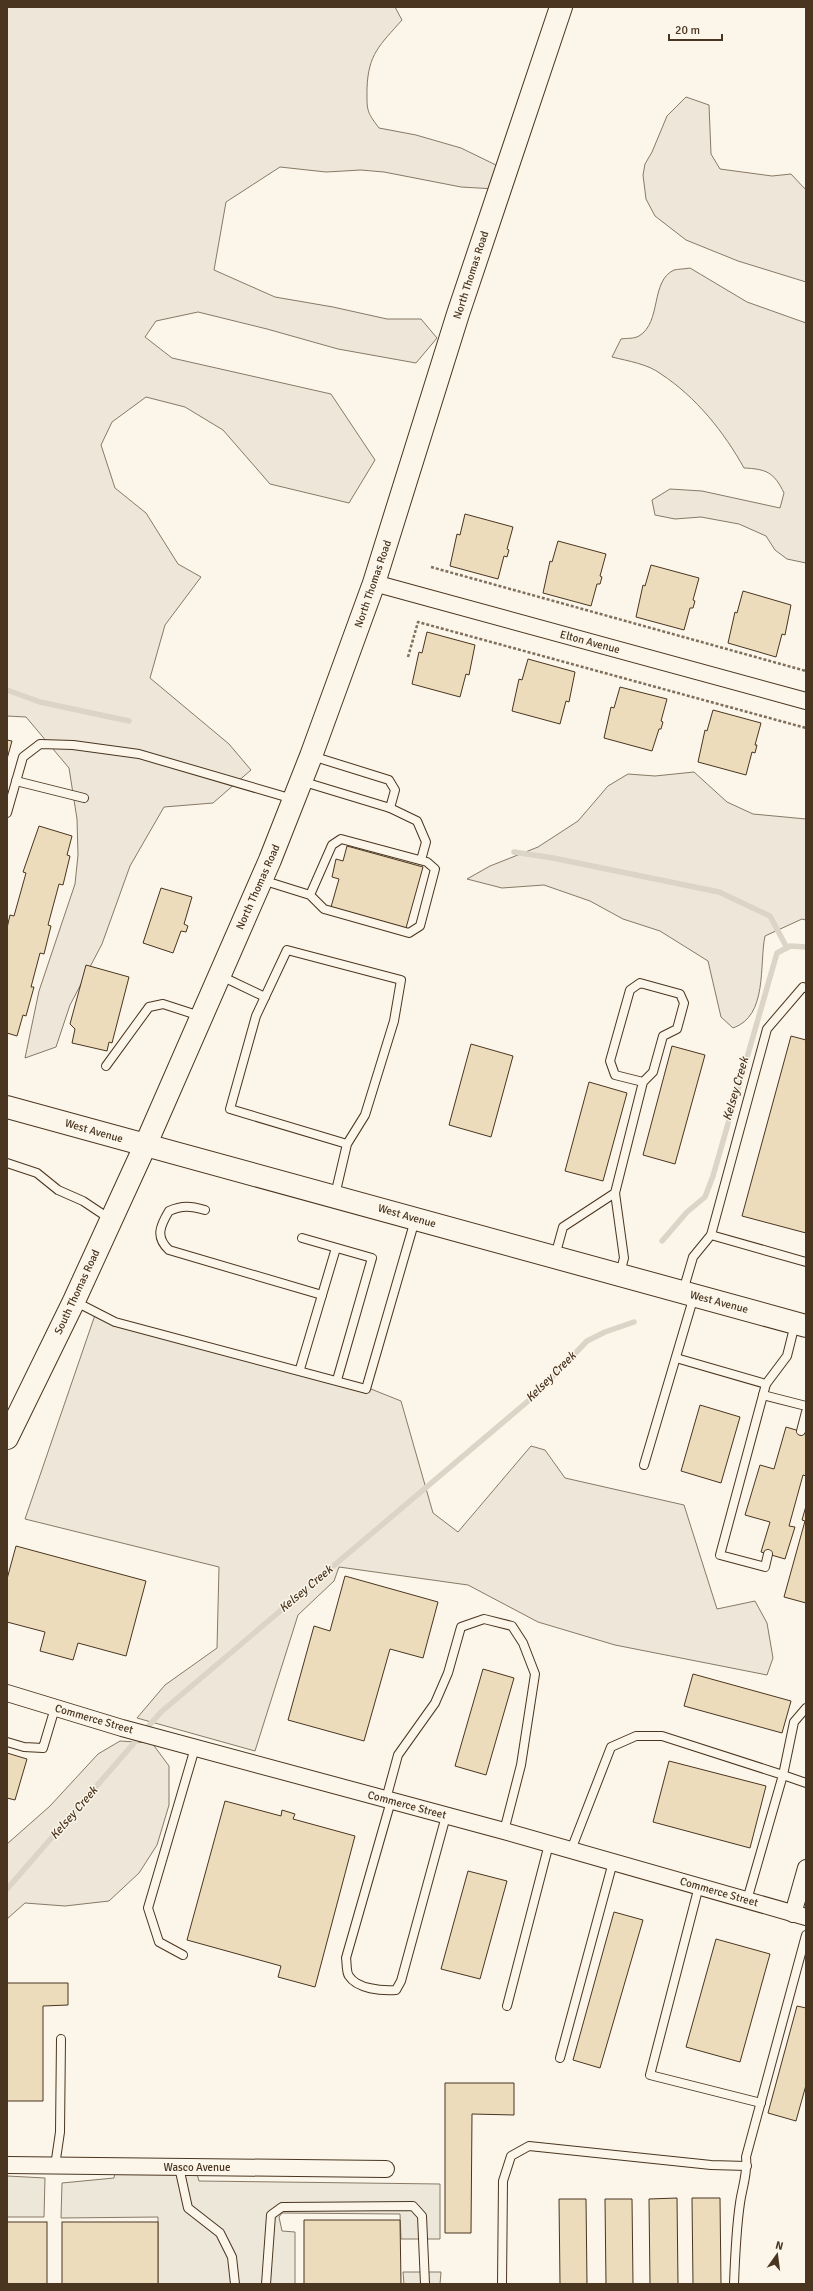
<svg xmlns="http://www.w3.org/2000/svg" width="813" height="2291" font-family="Signika,sans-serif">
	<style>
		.green { fill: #ede6d9; stroke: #887966 }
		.parking { fill: #ede7d9; stroke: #887966 }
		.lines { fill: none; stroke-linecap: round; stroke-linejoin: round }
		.stream { stroke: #dcd4c6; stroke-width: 5.5 }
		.building { fill: #ecdcbc; stroke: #4a3520 }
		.lane-casing { stroke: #4a3520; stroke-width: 10 }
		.street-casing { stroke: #4a3520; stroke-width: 18 }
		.secondary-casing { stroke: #4a3520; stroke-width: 24 }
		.primary-casing { stroke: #4a3520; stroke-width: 24 }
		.path { stroke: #7f6f5c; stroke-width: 2.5; stroke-dasharray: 3 2; stroke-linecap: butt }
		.lane { stroke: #fbf6e9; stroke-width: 8 }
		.street { stroke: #fbf6e9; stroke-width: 16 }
		.secondary { stroke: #fbf6e9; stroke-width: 22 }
		.primary { stroke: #fbf6e9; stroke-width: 22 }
		.labels { text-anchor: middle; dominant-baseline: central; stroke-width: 3; stroke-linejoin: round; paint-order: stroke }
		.street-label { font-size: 11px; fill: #4a3520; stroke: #fbf6e9 }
		.water-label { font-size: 12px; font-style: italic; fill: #4a3520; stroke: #fbf6e9 }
	</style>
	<rect width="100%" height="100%" fill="#fbf6e9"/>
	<g class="green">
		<path d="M7 7H395L402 20C380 45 368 54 367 89 367 110 366 111 379 128L416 135 461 148 500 167 495 189 461 187 384 172 361 170 326 172 280 167 226 202 214 270 275 297 333 307 387 319H421L437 338 416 363 338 349 267 329 198 312 156 321 145 337 172 358 331 394 375 460 349 503 270 484 223 430 185 407 146 397 112 422 101 445 115 488 146 513 178 564 201 577 165 625 150 678 229 744 251 770 213 803 164 807 130 866 102 944 70 1005 56 1047 25 1058 39 991 75 884 78 855 77 819 69 768 26 717 7 716Z"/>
		<path d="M686 97 709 105 711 154 720 169 772 176 791 174 806 190V282L738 261 686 240 655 216 646 199 643 175 645 164 652 152 667 116Z"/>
		<path d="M690 268 747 302 806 323V563L787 559 775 550 766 536 739 524 701 517 675 519 655 515 652 500 670 489 702 491 780 508 784 493C774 472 766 469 744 468 724 432 696 397 661 374 648 364 628 361 612 357L621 339C626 338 634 339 639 336 662 322 650 281 674 270 678 269 685 269 690 268Z"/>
		<path d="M694 772 727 802 753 814 806 819V920L802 919 765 936C759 965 768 1016 733 1028L721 1017 708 961 660 931 623 919 590 901 544 885 502 888 467 879 490 866 538 847 578 821 608 786 628 774 655 776Z"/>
		<path d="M96 1312 115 1322 366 1387 401 1401 433 1513 458 1532 531 1446 545 1450 565 1478 684 1505 717 1609 755 1601 767 1623 773 1658 767 1675 615 1645 538 1622 468 1585 339 1567 334 1581 298 1615 255 1751 137 1718 165 1685 217 1648 219 1567 25 1519Z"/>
		<path d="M120 1741 152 1743 169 1766V1805L157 1845 139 1873 109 1901 65 1906 25 1903 7 1919V1844L50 1806 98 1754Z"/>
	</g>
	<g class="parking">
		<path d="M115 2172 197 2174 199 2181 440 2184V2239H401L400 2214 282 2213 279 2217 282 2231 295 2232V2284H158V2217L61 2218 62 2183 114 2178Z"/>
		<path d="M7 2176 45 2178 44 2217H7Z"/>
		<path d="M403 2272H441L440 2284H404Z"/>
	</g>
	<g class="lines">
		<g class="stream">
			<path d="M7 690 40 702 129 721"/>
			<path d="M514 852 553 858 719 892 770 916 787 948"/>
			<path d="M662 1241 687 1212 705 1197 713 1176 777 953 790 946 806 947"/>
			<path d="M7 1889 161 1712 534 1396 587 1341 605 1332 634 1322"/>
		</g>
	</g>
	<g class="building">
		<path d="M465 514 513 527 507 549 509 550 507 557 504 556 498 579 450 566 457 534 460 535Z"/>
		<path d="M558 541 606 554 600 576 602 577 600 584H597L591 606 543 593 550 561 552 562Z"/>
		<path d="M651 565 699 578 693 600 695 601 693 608H690L684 630 636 617 643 585 645 586Z"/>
		<path d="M743 591 791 605 785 635 782 634 776 657 728 643 735 612 737 613Z"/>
		<path d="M427 632 475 645 469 675 466 674 460 697 412 684 419 652 422 653Z"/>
		<path d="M528 659 575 672 569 702 566 701 560 724 512 711 519 679 522 680Z"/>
		<path d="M620 687 667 699 661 721 663 722 661 729H659L652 751 604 738 611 707 614 708Z"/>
		<path d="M713 710 761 723 755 745H757L755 753 752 752 746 775 698 762 705 730 707 731Z"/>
		<path d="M7 740 12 741 7 759Z"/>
		<path d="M39 826 72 836 67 855 70 856 63 885 59 884 48 925 51 926 44 954 40 953 31 987H34L26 1016 23 1015 17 1036 7 1033V928L10 915 14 916 26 873 23 872Z"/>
		<path d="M347 846 423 867 406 928 331 907 339 879 332 877 336 859 343 861Z"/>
		<path d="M161 888 192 897 184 924 188 926 186 932 181 931 173 953 143 943Z"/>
		<path d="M86 965 129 977 112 1043 109 1042 107 1051 72 1043 75 1029 70 1024Z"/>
		<path d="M791 1036 806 1040V1233L742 1216Z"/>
		<path d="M471 1044 513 1056 491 1137 449 1125Z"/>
		<path d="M672 1046 705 1055 675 1164 643 1155Z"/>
		<path d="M589 1082 627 1093 603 1181 565 1171Z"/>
		<path d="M700 1405 740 1417 721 1483 681 1471Z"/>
		<path d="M786 1427 806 1433V1476L803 1475 789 1526 795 1527 785 1559 761 1552 770 1522 745 1515 760 1465 774 1469Z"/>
		<path d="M806 1506V1603L784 1597 805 1521 802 1520Z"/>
		<path d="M16 1546 146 1581 126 1656 78 1643 73 1660 40 1651 45 1632 7 1622V1579Z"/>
		<path d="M345 1576 438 1602 423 1658 390 1649 364 1741 288 1720 314 1626 330 1631Z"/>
		<path d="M483 1669 514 1678 486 1775 455 1766Z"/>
		<path d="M693 1674 791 1701 782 1733 684 1706Z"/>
		<path d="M7 1753 27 1759 15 1800 7 1798Z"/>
		<path d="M669 1761 766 1786 750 1848 653 1822Z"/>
		<path d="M225 1801 281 1816 282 1810 295 1814 293 1819 355 1836 315 1987 278 1977 281 1966 187 1940Z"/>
		<path d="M468 1871 507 1881 480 1979 441 1969Z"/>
		<path d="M614 1912 643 1920 600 2068 573 2060Z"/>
		<path d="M716 1939 770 1954 740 2062 686 2047Z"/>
		<path d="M7 1983H68V2005L43 2006V2101H7Z"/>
		<path d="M797 2006 806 2008V2085L796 2121 768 2113Z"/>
		<path d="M445 2083H514V2115L472 2114 471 2233H445Z"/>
		<path d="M677 2198 678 2284H650L649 2199Z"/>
		<path d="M692 2198H720L721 2284H693Z"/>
		<path d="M559 2199H586L587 2284H560Z"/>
		<path d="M605 2199H632L633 2284H606Z"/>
		<path d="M304 2220H400L401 2284H304Z"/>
		<rect x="7" y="2222" width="40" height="62"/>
		<rect x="62" y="2222" width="96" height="62"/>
	</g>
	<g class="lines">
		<defs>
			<g id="lane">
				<path d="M16 781 84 798"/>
				<path d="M301 781 390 808 395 790 389 780 312 756"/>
				<path d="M390 808 417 821 426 842 421 860"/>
				<path d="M7 813 23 757 40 744 73 745 139 754 293 799"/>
				<path d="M262 880 310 895 324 909 409 933 420 926 435 869 427 862 341 839 332 845 310 895"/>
				<path d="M221 976 265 997"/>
				<path d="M106 1066 149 1007 163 1004 200 1016"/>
				<path d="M7 1163 37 1173 58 1190 83 1201 110 1219"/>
				<path d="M615 1193 624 1258 620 1273"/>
				<path d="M335 1195 347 1144 365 1115 394 1021 401 980 287 950 256 1016 230 1109 347 1144"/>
				<path d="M205 1210C191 1206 182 1205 169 1211 160 1226 155 1237 169 1250L322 1295"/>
				<path d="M711 1235 806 1262"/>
				<path d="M302 1238 372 1258 337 1380"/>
				<path d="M555 1256 563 1227 615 1193 643 1082 615 1075 610 1061 630 990 640 983 680 994 684 1003 677 1029 663 1036 653 1072 643 1082"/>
				<path d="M683 1291 693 1257 711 1235 767 1029 803 987 806 988"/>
				<path d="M74 1301 115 1322 366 1389 415 1220"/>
				<path d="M676 1358 766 1384"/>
				<path d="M300 1369 336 1248"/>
				<path d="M763 1395 806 1406"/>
				<path d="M801 1431 806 1412"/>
				<path d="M644 1465 694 1296"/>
				<path d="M768 1554 765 1567 720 1555 766 1384 787 1356 795 1324"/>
				<path d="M806 1708 794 1722 783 1775 806 1783"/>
				<path d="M7 1742 24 1747 43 1748 55 1708"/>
				<path d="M386 1799 398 1755 435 1703 448 1673 461 1627 484 1619 512 1626 523 1643 535 1674 521 1765 504 1831"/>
				<path d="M391 1801 346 1958C347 1963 346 1972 349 1976 357 1989 382 1991 396 1990L401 1981 446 1816"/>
				<path d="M571 1850 611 1747 636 1736H662L783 1775 747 1900"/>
				<path d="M699 1886 650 2075 761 2103"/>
				<path d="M183 1955 159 1942 148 1908 195 1748"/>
				<path d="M507 2006 549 1844"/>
				<path d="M560 2058 613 1862"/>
				<path d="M55 2166 60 2132 61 2039"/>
				<path d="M179 2167 188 2208 220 2233 232 2257 235 2284"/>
				<path d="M266 2284 271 2215 282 2207 413 2206 422 2216 425 2284"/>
				<path d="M502 2284 503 2181 511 2156 529 2146 711 2165 747 2166"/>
				<path d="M734 2284C735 2257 736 2230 740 2203 742 2188 748 2173 746 2157L806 1935"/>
			</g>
			<g id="street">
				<path d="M374 583 806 701"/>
				<path d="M7 1693 122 1728 504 1831 806 1917"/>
				<path d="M793 1914 806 1868"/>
				<path d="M7 2165 386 2169"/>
			</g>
			<path id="secondary" d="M7 1438 74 1301 145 1146 270 860 311 756 374 583 458 314 561 7"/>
			<path id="primary" d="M7 1107 806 1326"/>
		</defs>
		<use href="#lane" class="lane-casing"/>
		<use href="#street" class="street-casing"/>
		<use href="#secondary" class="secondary-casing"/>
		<use href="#primary" class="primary-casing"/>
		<g class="path">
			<path d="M431 567 806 671"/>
			<path d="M408 657 418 622 806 728"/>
		</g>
		<use href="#lane" class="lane"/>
		<use href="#street" class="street"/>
		<use href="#secondary" class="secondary"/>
		<use href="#primary" class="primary"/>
	</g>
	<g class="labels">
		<g class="street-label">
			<text transform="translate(471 275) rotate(-72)">North Thomas Road</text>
			<text transform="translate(373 584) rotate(-71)">North Thomas Road</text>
			<text transform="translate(590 642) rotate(15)">Elton Avenue</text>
			<text transform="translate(258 887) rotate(-66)">North Thomas Road</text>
			<text transform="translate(94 1131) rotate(16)">West Avenue</text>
			<text transform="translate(407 1216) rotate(16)">West Avenue</text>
			<text transform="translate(77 1292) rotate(-65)">South Thomas Road</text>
			<text transform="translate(719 1302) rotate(15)">West Avenue</text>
			<text transform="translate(94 1719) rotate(16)">Commerce Street</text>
			<text transform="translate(407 1805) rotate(15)">Commerce Street</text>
			<text transform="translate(719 1892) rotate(16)">Commerce Street</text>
			<text x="197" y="2167">Wasco Avenue</text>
		</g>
		<g class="water-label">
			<text transform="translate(736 1089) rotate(-74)">Kelsey Creek</text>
			<text transform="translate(551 1377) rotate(-45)">Kelsey Creek</text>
			<text transform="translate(306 1589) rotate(-40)">Kelsey Creek</text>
			<text transform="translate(74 1813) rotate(-49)">Kelsey Creek</text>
		</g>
	</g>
	<rect width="813" height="2291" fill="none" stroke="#4a3520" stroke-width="16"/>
	<g transform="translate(777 2255) rotate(14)" stroke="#fbf6e9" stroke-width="3" paint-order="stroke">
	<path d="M0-3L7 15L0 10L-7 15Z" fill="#4a3520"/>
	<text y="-6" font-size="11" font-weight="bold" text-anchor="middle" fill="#4a3520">N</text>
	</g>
	<path d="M669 34v6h53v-6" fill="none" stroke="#4a3520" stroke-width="2"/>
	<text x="675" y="34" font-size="12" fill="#4a3520" stroke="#fbf6e9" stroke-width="3" paint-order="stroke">20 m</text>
</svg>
